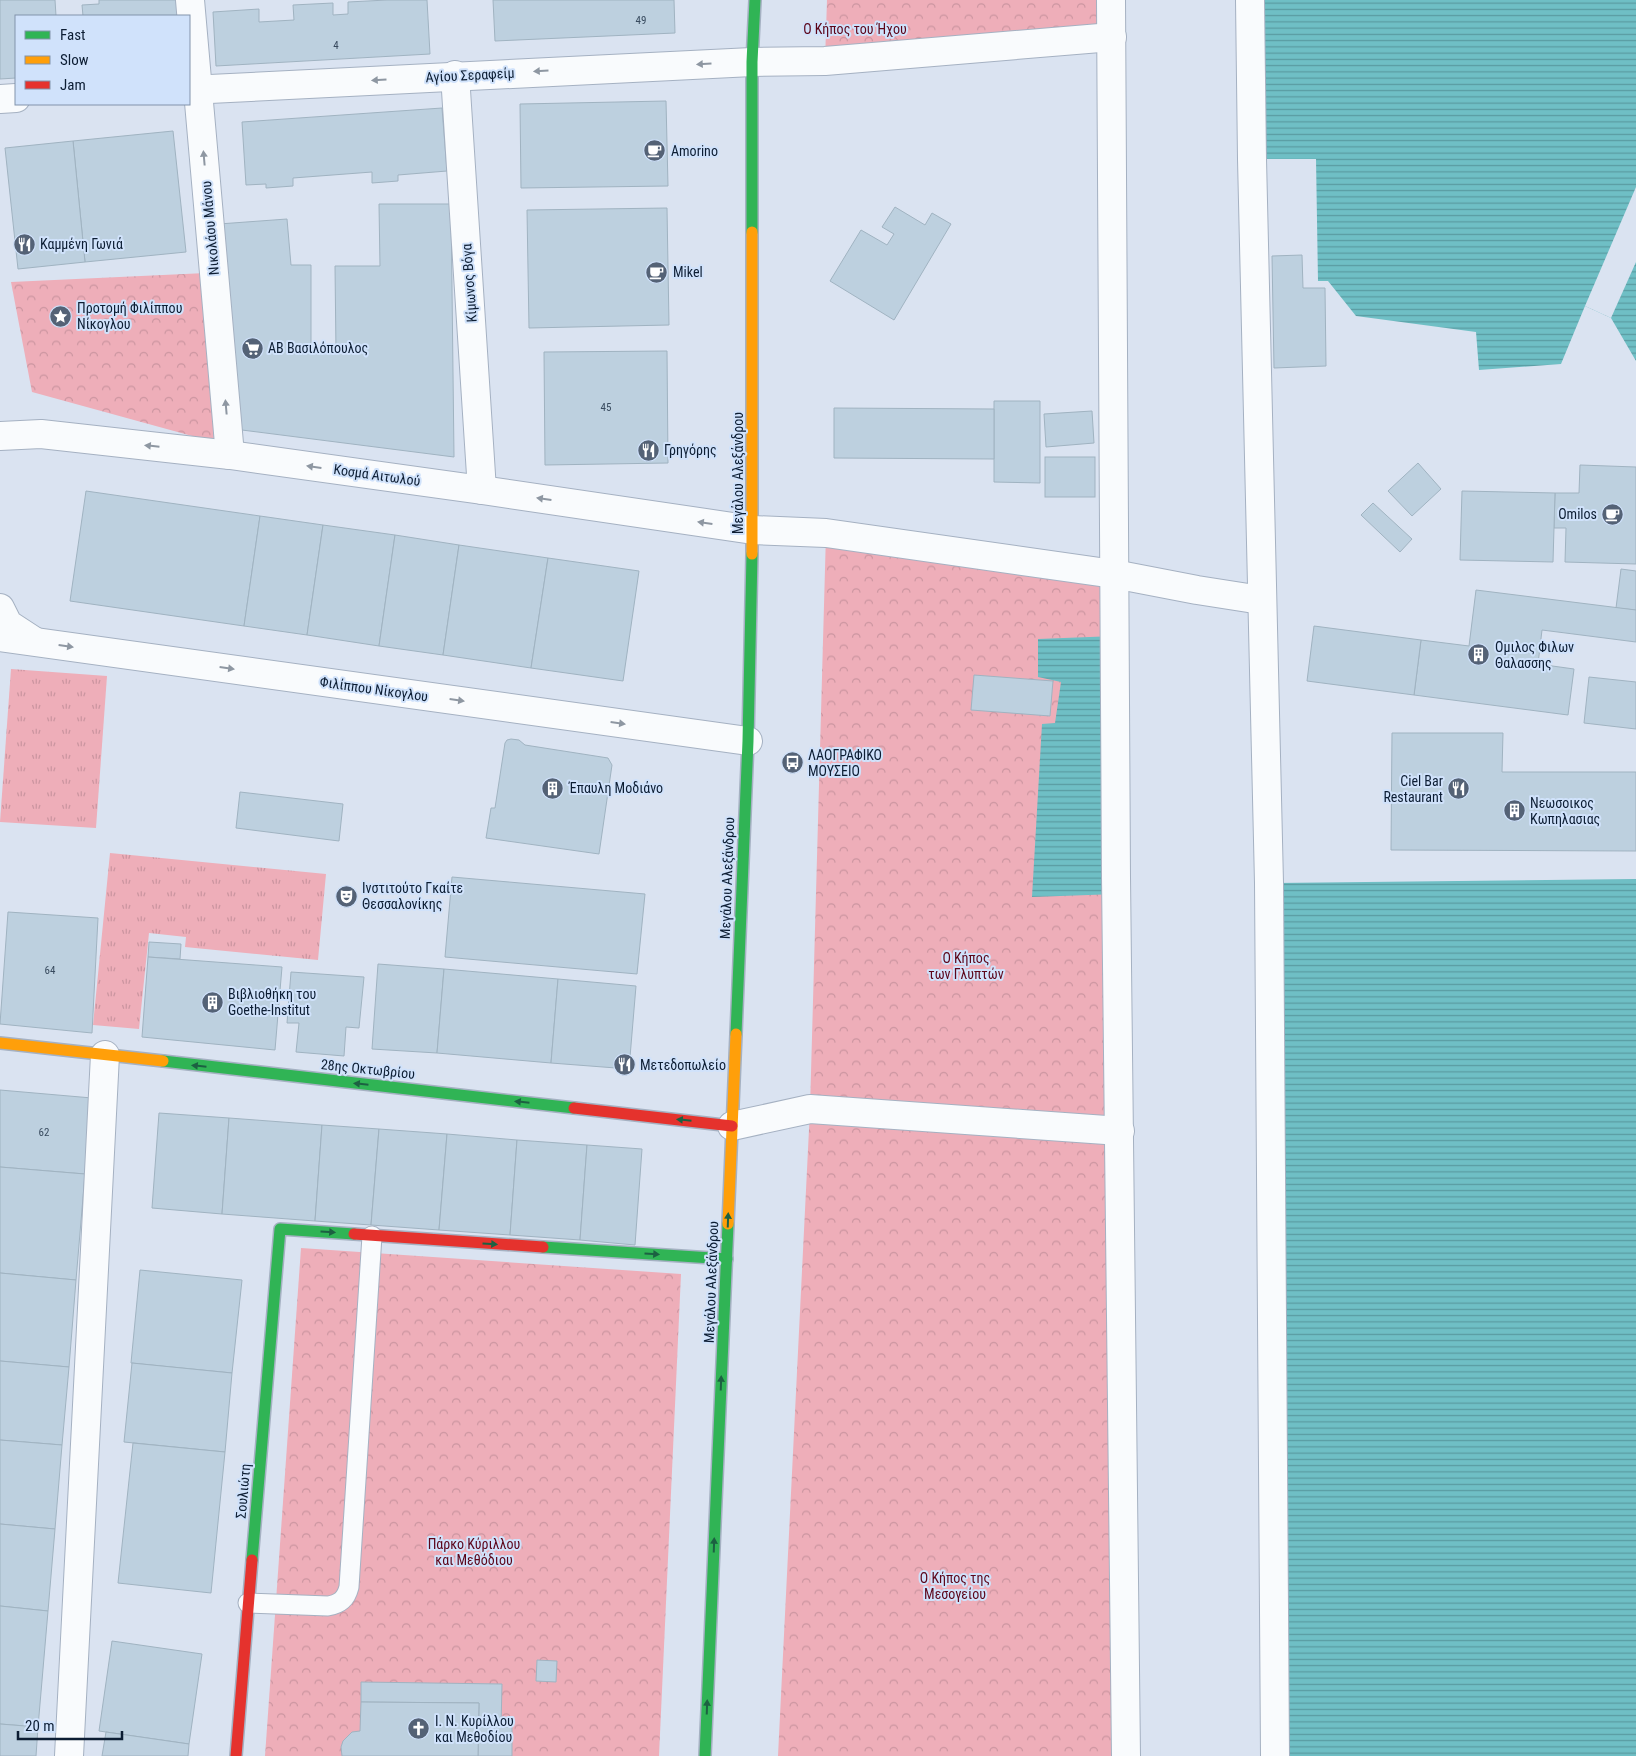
<svg xmlns="http://www.w3.org/2000/svg" width="1636" height="1756" font-family="'Roboto Condensed',sans-serif">
	<style>
		.grass { fill: url(#grass-tufts) }
		.park { fill: url(#park-crowns) }
		.water { fill: url(#water-rules) }
		.pier { fill: #dae3f1 }
		.building { fill: #bdd0df; stroke: #a0b3c1 }
		.lines { fill: none; stroke-linecap: round; stroke-linejoin: round }
		.lane-casing { stroke: #a5b1c2; stroke-width: 21 }
		.street-casing { stroke: #a5b1c2; stroke-width: 30 }
		.fast-casing { stroke: #a5b1c2; stroke-width: 14 }
		.slow-casing { stroke: #a5b1c2; stroke-width: 14 }
		.jam-casing { stroke: #a5b1c2; stroke-width: 14 }
		.lane { stroke: #f9fbfd; stroke-width: 19 }
		.street { stroke: #f9fbfd; stroke-width: 28 }
		.fast { stroke: #30b455; stroke-width: 11 }
		.slow { stroke: #ff9f0a; stroke-width: 11 }
		.jam { stroke: #e5322d; stroke-width: 11 }
		.oneway { fill: #8e97a2 }
		.oneway2 { fill: #1c6142 }
		.labels { text-anchor: middle; dominant-baseline: central; stroke-width: 4; stroke-linejoin: round; paint-order: stroke }
		.number-label { font-size: 11px; fill: #384a5e }
		.park-label { font-size: 14px; fill: #5c0519; stroke: #d0e2fb }
		.street-label { font-size: 14px; fill: #0c1d33; stroke: #d0e2fb }
		.poi-label { font-size: 14px; fill: #0c1d33; stroke: #d0e2fb; text-anchor: start }
	</style>
	<defs>
		<pattern id="grass-tufts" width="24" height="20" patternUnits="userSpaceOnUse" patternTransform="scale(1.25)"><rect width="24" height="20" fill="#eeaeb9"/><path d="M3 7l-1-3M5 7V3M7 7l1-3M15 17l-1-3M17 17v-4M19 17l1-3" fill="none" stroke="#cb95a0"/></pattern>
		<pattern id="park-crowns" width="20" height="18" patternUnits="userSpaceOnUse" patternTransform="scale(1.25)"><rect width="20" height="18" fill="#eeaeb9"/><path d="M2 6a3 3 0 1 1 6 0M12 15a3 3 0 1 1 6 0" fill="none" stroke="#cb95a0"/></pattern>
		<pattern id="water-rules" width="6" height="5" patternUnits="userSpaceOnUse" patternTransform="scale(1.25)"><rect width="6" height="5" fill="#6fbfc5"/><path d="M0 2.5h6" fill="none" stroke="#5a9ba1"/></pattern>
	</defs>
	<rect width="100%" height="100%" fill="#dae3f1"/>
	<g class="grass">
		<path d="M11 669 107 676 96 828 0 822Z"/>
		<path d="M110 853 326 874 318 960 185 947 186 937 149 933 139 1029 93 1025Z"/>
	</g>
	<g class="park">
		<path d="M827 0H1111L1112 37 825 61Z"/>
		<path d="M206 273 214 442 32 392 11 282Z"/>
		<path d="M826 533 1114 574 1126 1756H778L810 1109Z"/>
		<path d="M301 1248 681 1274 659 1756H265Z"/>
	</g>
	<g class="water">
		<path d="M1253 0H1636V361L1611 318 1585 306 1561 364 1479 370 1476 332 1356 316 1328 281H1318L1316 159H1255Z"/>
		<path d="M1115 636 1117 894 1032 897 1042 724 1055 723 1061 682 1038 677V639Z"/>
		<path d="M1636 879V1756H1281L1274 883Z"/>
	</g>
	<path class="pier" d="M1636 187V262L1611 318 1585 306Z"/>
	<g class="building">
		<path d="M0 0H55L56 16H16V78L0 79Z"/>
		<path d="M99 0H180L182 16H83L82 5 99 4Z"/>
		<path d="M387 0H427L430 54 216 66 213 12 259 9V22L294 20 293 5 333 3V15L348 14V2Z"/>
		<path d="M493 0H674L675 33 495 41Z"/>
		<path d="M666 101 668 186 521 188 520 104Z"/>
		<path d="M442 108 447 171 398 175V181L372 183V172L293 178V186L266 188V184L246 185 242 122Z"/>
		<path d="M173 131 186 252 85 262 73 141Z"/>
		<path d="M73 141 85 262 18 269 5 148Z"/>
		<path d="M379 204H451L454 457 234 429 219 224 287 219 291 265H311V352H336L335 266H380Z"/>
		<path d="M895 207 925 225 932 213 951 224 894 320 830 281 861 230 887 245 894 234 882 227Z"/>
		<path d="M667 208 669 325 529 328 527 210Z"/>
		<path d="M1302 255 1303 288H1325L1326 366 1274 368 1272 256Z"/>
		<path d="M667 351 668 463 545 465 544 352Z"/>
		<path d="M994 401H1040V483L994 482Z"/>
		<path d="M834 408 994 409V459L834 458Z"/>
		<path d="M1092 411 1094 443 1046 447 1044 414Z"/>
		<rect x="1045" y="457" width="50" height="40"/>
		<path d="M1418 463 1441 489 1412 516 1388 491Z"/>
		<path d="M1580 465 1636 467V564L1565 562 1566 528H1554L1555 493H1579Z"/>
		<path d="M86 491 260 516 244 626 70 601Z"/>
		<path d="M1462 491 1555 493 1553 562 1460 560Z"/>
		<path d="M1373 503 1412 539 1400 552 1361 515Z"/>
		<path d="M260 516 323 525 307 635 244 626Z"/>
		<path d="M323 525 395 535 379 646 307 635Z"/>
		<path d="M395 535 459 545 443 655 379 646Z"/>
		<path d="M459 545 548 558 531 668 443 655Z"/>
		<path d="M548 558 639 571 623 681 531 668Z"/>
		<path d="M1621 569 1636 571V610L1616 608Z"/>
		<path d="M1476 590 1636 610V642L1542 630 1538 664 1574 669 1568 715 1414 695 1421 640 1469 646Z"/>
		<path d="M1314 626 1421 640 1414 695 1307 681Z"/>
		<path d="M974 675 1053 681 1050 716 971 710Z"/>
		<path d="M1589 677 1636 682V729L1584 723Z"/>
		<path d="M1392 733H1503L1502 772H1636V851L1391 850Z"/>
		<path d="M511 739 519 740 525 745 608 758 612 765 599 854 486 838 491 808H495L505 743 507 740Z"/>
		<path d="M240 792 343 804 339 841 236 828Z"/>
		<path d="M452 877 645 894 637 974 445 957Z"/>
		<path d="M8 912 98 918 92 1033 0 1024Z"/>
		<path d="M149 942 181 944 180 959 148 957Z"/>
		<path d="M148 957 282 967 275 1050 142 1037Z"/>
		<path d="M378 964 444 969 437 1053 372 1049Z"/>
		<path d="M444 969 558 979 551 1063 437 1053Z"/>
		<path d="M291 972 364 977 359 1028 346 1027 344 1056 296 1052 299 1023H287Z"/>
		<path d="M558 979 636 986 629 1069 551 1063Z"/>
		<path d="M0 1090 92 1098 85 1174 0 1167Z"/>
		<path d="M159 1113 229 1118 222 1214 152 1208Z"/>
		<path d="M229 1118 322 1125 315 1221 222 1214Z"/>
		<path d="M322 1125 379 1129 371 1225 315 1221Z"/>
		<path d="M379 1129 447 1134 439 1230 371 1225Z"/>
		<path d="M447 1134 517 1140 510 1235 439 1230Z"/>
		<path d="M517 1140 587 1145 580 1240 510 1235Z"/>
		<path d="M587 1145 642 1149 635 1245 580 1240Z"/>
		<path d="M0 1167 85 1174 76 1280 0 1273Z"/>
		<path d="M140 1270 242 1280 232 1373 131 1363Z"/>
		<path d="M0 1273 76 1280 69 1367 0 1361Z"/>
		<path d="M0 1361 69 1367 62 1445 0 1440Z"/>
		<path d="M132 1363 232 1373 225 1452 124 1442Z"/>
		<path d="M0 1440 62 1445 55 1529 0 1524Z"/>
		<path d="M133 1443 225 1452 211 1593 118 1583Z"/>
		<path d="M0 1524 55 1529 48 1611 0 1606Z"/>
		<path d="M0 1606 48 1611 38 1727 0 1724Z"/>
		<path d="M112 1641 202 1654 189 1744 99 1731Z"/>
		<path d="M537 1660 557 1661 556 1682 536 1681Z"/>
		<path d="M361 1682 502 1684 501 1727H512V1756H478L479 1703 361 1702Z"/>
		<path d="M361 1702 479 1703 478 1756H342L341 1747 343 1741 352 1732 360 1731Z"/>
		<path d="M0 1724 38 1727 36 1756H0Z"/>
		<path d="M106 1732 189 1744 188 1756H102Z"/>
	</g>
	<g class="lines">
		<defs>
			<path id="lane" d="M248 1603 328 1606C340 1604 346 1599 349 1587L372 1236"/>
			<g id="street">
				<path d="M190 0 230 455"/>
				<path d="M1111 0 1116 877 1126 1756"/>
				<path d="M1250 0 1252 159 1269 883 1275 1756"/>
				<path d="M455 75 482 490"/>
				<path d="M189 90 752 62 825 61 1112 37"/>
				<path d="M0 99 16 98"/>
				<path d="M0 436 41 434 230 455 482 490 753 530 826 533 1114 574 1197 590 1261 600"/>
				<path d="M0 608 8 624 34 641"/>
				<path d="M0 637 748 741"/>
				<path d="M732 1126 810 1109 1120 1131"/>
				<path d="M69 1756 105 1055"/>
			</g>
			<g id="fast">
				<path d="M752 232V62L755 0"/>
				<path d="M736 1034 748 741 752 554"/>
				<path d="M163 1061 574 1108"/>
				<path d="M543 1247 727 1259"/>
				<path d="M252 1560 280 1229 354 1234"/>
				<path d="M705 1756 728 1224"/>
			</g>
			<g id="slow">
				<path d="M752 232V554"/>
				<path d="M0 1043 163 1061"/>
				<path d="M728 1224 736 1034"/>
			</g>
			<g id="jam">
				<path d="M574 1108 732 1126"/>
				<path d="M354 1234 543 1247"/>
				<path d="M236 1756 252 1560"/>
			</g>
		</defs>
		<use href="#lane" class="lane-casing"/>
		<use href="#street" class="street-casing"/>
		<use href="#fast" class="fast-casing"/>
		<use href="#slow" class="slow-casing"/>
		<use href="#jam" class="jam-casing"/>
		<use href="#lane" class="lane"/>
		<use href="#street" class="street"/>
		<use href="#fast" class="fast"/>
		<use href="#slow" class="slow"/>
		<use href="#jam" class="jam"/>
	</g>
	<defs><path id="oneway-solid" d="M-6-.8H1V-3.2L6.5 0L1 3.2V.8H-6Z" transform="scale(1.25)"/></defs>
	<g class="oneway">
		<use href="#oneway-solid" transform="translate(704 64) rotate(177)"/>
		<use href="#oneway-solid" transform="translate(541 71) rotate(177)"/>
		<use href="#oneway-solid" transform="translate(379 80) rotate(177)"/>
		<use href="#oneway-solid" transform="translate(204 158) rotate(-95)"/>
		<use href="#oneway-solid" transform="translate(226 407) rotate(-95)"/>
		<use href="#oneway-solid" transform="translate(152 446) rotate(-174)"/>
		<use href="#oneway-solid" transform="translate(314 467) rotate(-172)"/>
		<use href="#oneway-solid" transform="translate(544 499) rotate(-172)"/>
		<use href="#oneway-solid" transform="translate(705 523) rotate(-172)"/>
		<use href="#oneway-solid" transform="translate(66 646) rotate(8)"/>
		<use href="#oneway-solid" transform="translate(227 668) rotate(8)"/>
		<use href="#oneway-solid" transform="translate(457 700) rotate(8)"/>
		<use href="#oneway-solid" transform="translate(618 723) rotate(8)"/>
	</g>
	<g class="oneway2">
		<use href="#oneway-solid" transform="translate(199 1066) rotate(-174)"/>
		<use href="#oneway-solid" transform="translate(361 1084) rotate(-174)"/>
		<use href="#oneway-solid" transform="translate(522 1102) rotate(-174)"/>
		<use href="#oneway-solid" transform="translate(684 1120) rotate(-174)"/>
		<use href="#oneway-solid" transform="translate(728 1220) rotate(-88)"/>
		<use href="#oneway-solid" transform="translate(328 1232) rotate(4)"/>
		<use href="#oneway-solid" transform="translate(490 1244) rotate(4)"/>
		<use href="#oneway-solid" transform="translate(652 1254) rotate(4)"/>
		<use href="#oneway-solid" transform="translate(721 1383) rotate(-88)"/>
		<use href="#oneway-solid" transform="translate(714 1545) rotate(-88)"/>
		<use href="#oneway-solid" transform="translate(707 1707) rotate(-88)"/>
	</g>
	<defs>
		<symbol id="cafe-disc" viewBox="-11 -11 22 22"><circle r="9.5" fill="#546276" stroke="#d0e2fb"/><path d="M-5.5-4.5H6V0H3Q3 3.5 0 3.5H-2.5Q-5.5 3.5-5.5 0ZM3-3.2v2h1.7v-2ZM-6 4.5H4V6H-6Z" fill="#fff"/></symbol>
		<symbol id="restaurant-disc" viewBox="-11 -11 22 22"><circle r="9.5" fill="#546276" stroke="#d0e2fb"/><path d="M-5-6h1v4h1v-4h1v4h1v-4h1v5L-1.5 .5V6h-2V.5L-5-1ZM5-6V6H3V1.5H1.5Q1.5-4 5-6Z" fill="#fff"/></symbol>
		<symbol id="sight-disc" viewBox="-11 -11 22 22"><circle r="9.5" fill="#546276" stroke="#d0e2fb"/><path d="M0-6L1.8-2.2L6-1.7L2.9 1.2L3.7 5.4L0 3.3L-3.7 5.4L-2.9 1.2L-6-1.7L-1.8-2.2Z" fill="#fff"/></symbol>
		<symbol id="supermarket-disc" viewBox="-11 -11 22 22"><circle r="9.5" fill="#546276" stroke="#d0e2fb"/><path d="M-6-5.5h2.5l.6 2H6L4.5 2H-2.5L-4.4-4H-6ZM-1.5 3.2a1.3 1.3 0 1 0 .1 0ZM3 3.2a1.3 1.3 0 1 0 .1 0Z" fill="#fff"/></symbol>
		<symbol id="building-disc" viewBox="-11 -11 22 22"><circle r="9.5" fill="#546276" stroke="#d0e2fb"/><path d="M-4-6H4V6H1V3H-1V6H-4ZM-2.5-4.3h1.7v1.8h-1.7ZM.8-4.3h1.7v1.8H.8ZM-2.5-1h1.7V.8h-1.7ZM.8-1h1.7V.8H.8Z" fill="#fff"/></symbol>
		<symbol id="bus-disc" viewBox="-11 -11 22 22"><circle r="9.5" fill="#546276" stroke="#d0e2fb"/><path d="M-5-6H5V4H4V6H2V4H-2V6H-4V4H-5ZM-3.5-4V0h7V-4ZM-3.5 1.2v1.5H-2V1.2ZM2 1.2v1.5H3.5V1.2Z" fill="#fff"/></symbol>
		<symbol id="theatre-disc" viewBox="-11 -11 22 22"><circle r="9.5" fill="#546276" stroke="#d0e2fb"/><path d="M-5-5.5Q0-4 5-5.5V0Q5 5 0 6Q-5 5-5 0ZM-3.3-2.5H-1v1.5H-3.3ZM1-2.5H3.3v1.5H1ZM-2.8 1Q0 5.5 2.8 1Z" fill="#fff"/></symbol>
		<symbol id="church-disc" viewBox="-11 -11 22 22"><circle r="9.5" fill="#546276" stroke="#d0e2fb"/><path d="M-1.2-6h2.4v3.5h3.3v2.4h-3.3V6h-2.4V-.1h-3.3v-2.4h3.3Z" fill="#fff"/></symbol>
	</defs>
	<g fill-rule="evenodd">
		<use href="#cafe-disc" x="642" y="138" width="25" height="25"/>
		<use href="#restaurant-disc" x="12" y="232" width="25" height="25"/>
		<use href="#cafe-disc" x="644" y="260" width="25" height="25"/>
		<use href="#sight-disc" x="48" y="304" width="25" height="25"/>
		<use href="#supermarket-disc" x="240" y="336" width="25" height="25"/>
		<use href="#restaurant-disc" x="636" y="438" width="25" height="25"/>
		<use href="#cafe-disc" x="1600" y="502" width="25" height="25"/>
		<use href="#building-disc" x="1466" y="642" width="25" height="25"/>
		<use href="#bus-disc" x="780" y="750" width="25" height="25"/>
		<use href="#building-disc" x="540" y="776" width="25" height="25"/>
		<use href="#restaurant-disc" x="1446" y="776" width="25" height="25"/>
		<use href="#building-disc" x="1502" y="798" width="25" height="25"/>
		<use href="#theatre-disc" x="334" y="884" width="25" height="25"/>
		<use href="#building-disc" x="200" y="990" width="25" height="25"/>
		<use href="#restaurant-disc" x="612" y="1052" width="25" height="25"/>
		<use href="#church-disc" x="406" y="1716" width="25" height="25"/>
	</g>
	<g class="labels">
		<g class="number-label">
			<text x="641" y="20">49</text>
			<text x="336" y="45">4</text>
			<text x="606" y="407">45</text>
			<text x="50" y="970">64</text>
			<text x="44" y="1132">62</text>
		</g>
		<g class="park-label">
			<text x="855" y="29">Ο Κήπος του Ήχου</text>
			<text x="966" y="958">Ο Κήπος<tspan x="966" dy="16">των Γλυπτών</tspan></text>
			<text x="474" y="1544">Πάρκο Κύριλλου<tspan x="474" dy="16">και Μεθόδιου</tspan></text>
			<text x="955" y="1578">Ο Κήπος της<tspan x="955" dy="16">Μεσογείου</tspan></text>
		</g>
		<g class="street-label">
			<text transform="translate(470 75) rotate(-3)">Αγίου Σεραφείμ</text>
			<text transform="translate(210 228) rotate(-95)">Νικολάου Μάνου</text>
			<text transform="translate(469 283) rotate(-94)">Κίμωνος Βόγα</text>
			<text transform="translate(738 473) rotate(-90)">Μεγάλου Αλεξάνδρου</text>
			<text transform="translate(377 475) rotate(8)">Κοσμά Αιτωλού</text>
			<text transform="translate(374 689) rotate(8)">Φιλίππου Νίκογλου</text>
			<text transform="translate(727 878) rotate(-88)">Μεγάλου Αλεξάνδρου</text>
			<text transform="translate(368 1069) rotate(6)">28ης Οκτωβρίου</text>
			<text transform="translate(711 1282) rotate(-88)">Μεγάλου Αλεξάνδρου</text>
			<text transform="translate(243 1491) rotate(-85)">Σουλιώτη</text>
		</g>
		<g class="poi-label">
			<text x="671" y="151">Amorino</text>
			<text x="40" y="244">Καμμένη Γωνιά</text>
			<text x="673" y="272">Mikel</text>
			<text x="77" y="308">Προτομή Φιλίππου<tspan x="77" dy="16">Νίκογλου</tspan></text>
			<text x="268" y="348">ΑΒ Βασιλόπουλος</text>
			<text x="664" y="450">Γρηγόρης</text>
			<text x="1597" y="514" text-anchor="end">Omilos</text>
			<text x="1495" y="647">Ομιλος Φιλων<tspan x="1495" dy="16">Θαλασσης</tspan></text>
			<text x="808" y="755">ΛΑΟΓΡΑΦΙΚΟ<tspan x="808" dy="16">ΜΟΥΣΕΙΟ</tspan></text>
			<text x="1443" y="781" text-anchor="end">Ciel Bar<tspan x="1443" dy="16">Restaurant</tspan></text>
			<text x="569" y="788">Έπαυλη Μοδιάνο</text>
			<text x="1530" y="803">Νεωσοικος<tspan x="1530" dy="16">Κωπηλασιας</tspan></text>
			<text x="362" y="888">Ινστιτούτο Γκαίτε<tspan x="362" dy="16">Θεσσαλονίκης</tspan></text>
			<text x="228" y="994">Βιβλιοθήκη του<tspan x="228" dy="16">Goethe-Institut</tspan></text>
			<text x="640" y="1065">Μετεδοπωλείο</text>
			<text x="435" y="1721">Ι. Ν. Κυρίλλου<tspan x="435" dy="16">και Μεθοδίου</tspan></text>
		</g>
	</g>
	<rect x="15" y="15" width="175" height="90" fill="#d0e2fb" stroke="#8293ab"/>
	<rect x="25" y="31" width="25" height="8" fill="#30b455" stroke="#8293ab"/>
	<text x="60" y="40" font-size="15" fill="#0c1d33">Fast</text>
	<rect x="25" y="56" width="25" height="8" fill="#ff9f0a" stroke="#8293ab"/>
	<text x="60" y="65" font-size="15" fill="#0c1d33">Slow</text>
	<rect x="25" y="81" width="25" height="8" fill="#e5322d" stroke="#8293ab"/>
	<text x="60" y="90" font-size="15" fill="#0c1d33">Jam</text>
	<path d="M18 1731v8h104v-8" fill="none" stroke="#0c1d33" stroke-width="2.5"/>
	<text x="25" y="1731" font-size="15" fill="#0c1d33" stroke="#d0e2fb" stroke-width="4" paint-order="stroke">20 m</text>
</svg>
